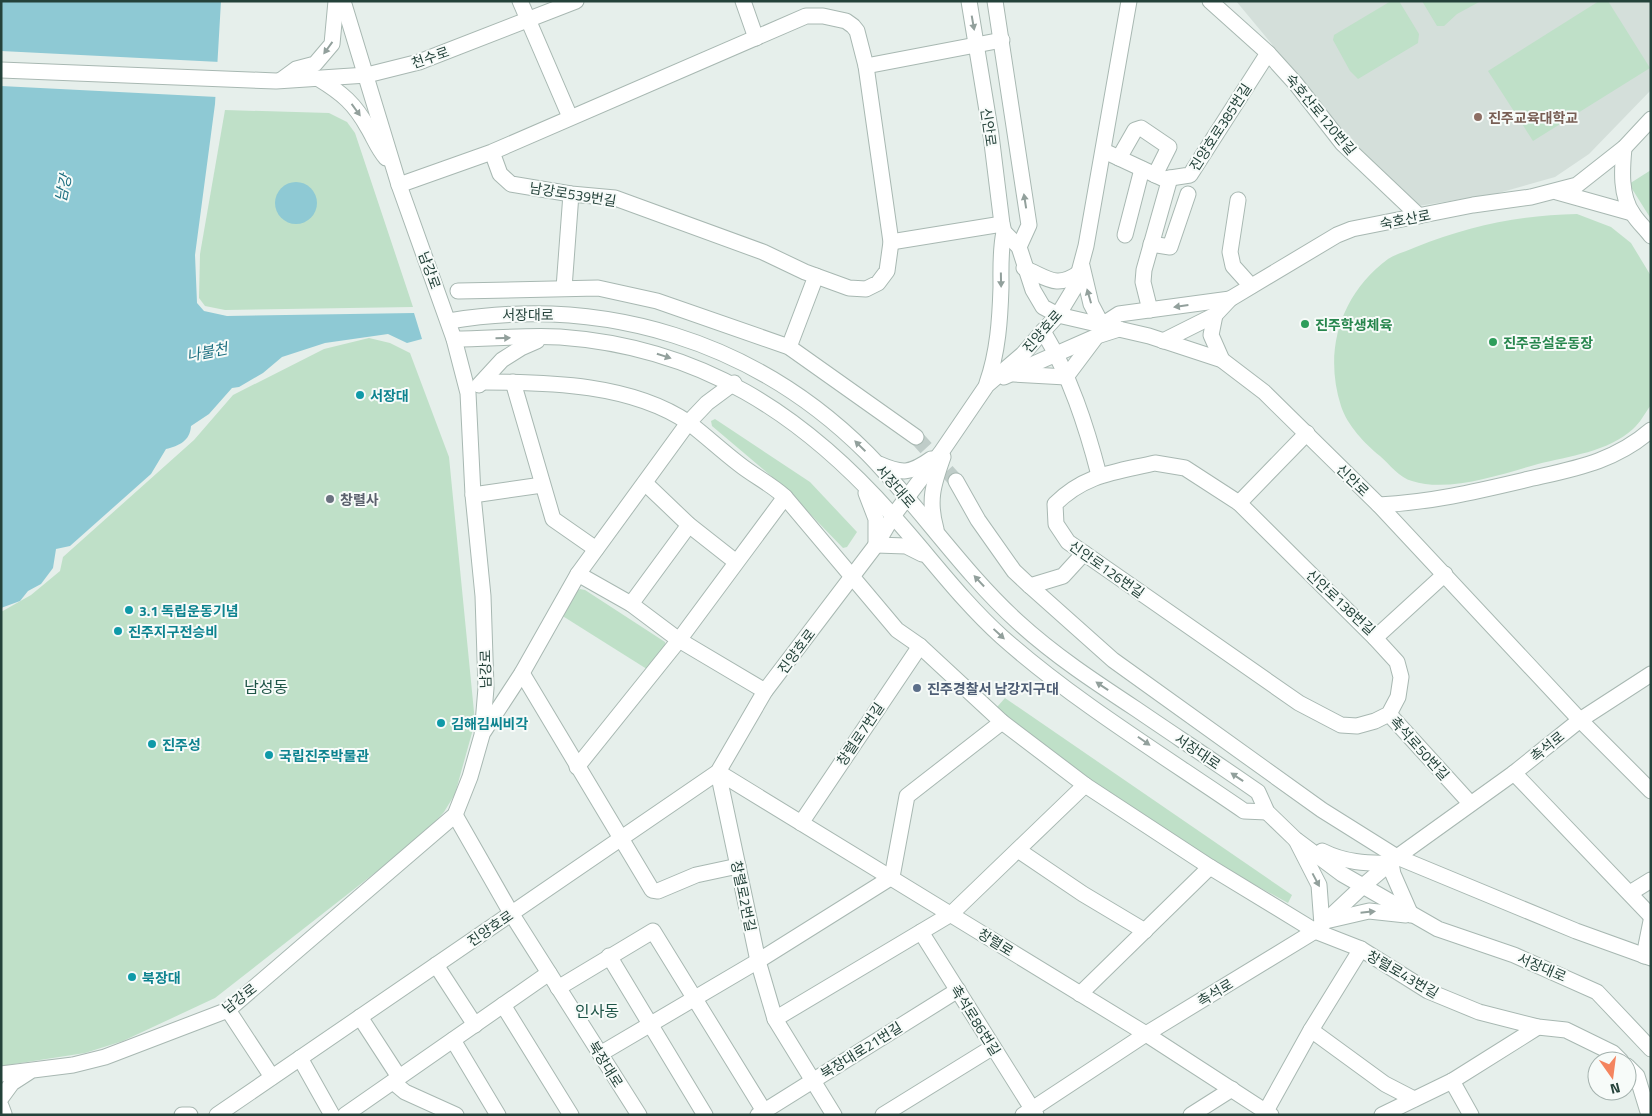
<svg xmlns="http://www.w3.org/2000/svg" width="1652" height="1116" font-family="'Titillium Web','Noto Sans KR',sans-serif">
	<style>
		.built { fill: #d4dfda }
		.green { fill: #bfe0c8 }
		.water { fill: #8ec9d4 }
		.pier { fill: #e6efeb }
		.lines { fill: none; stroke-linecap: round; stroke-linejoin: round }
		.minor-tunnel { stroke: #bfccc8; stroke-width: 15; stroke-dasharray: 15 8; stroke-linecap: butt }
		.minor-casing { stroke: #a8b8b2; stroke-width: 17 }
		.minor { stroke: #fff; stroke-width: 15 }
		.oneway { fill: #92a09c }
		.education-dot { fill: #8d6e63; stroke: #f7fbf9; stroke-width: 2 }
		.leisure-dot { fill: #2e9e5b; stroke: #f7fbf9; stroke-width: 2 }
		.culture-dot { fill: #0f9aa8; stroke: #f7fbf9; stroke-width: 2 }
		.worship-dot { fill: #6b7280; stroke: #f7fbf9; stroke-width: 2 }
		.service-dot { fill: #5c6f8a; stroke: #f7fbf9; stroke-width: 2 }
		.labels { text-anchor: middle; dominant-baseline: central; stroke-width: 4; stroke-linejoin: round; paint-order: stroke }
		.street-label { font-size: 14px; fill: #24423a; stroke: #f7fbf9 }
		.education-label { font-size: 14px; font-weight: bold; fill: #785e54; stroke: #f7fbf9; text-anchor: start }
		.leisure-label { font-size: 14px; font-weight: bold; fill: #27864d; stroke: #f7fbf9; text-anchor: start }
		.culture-label { font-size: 14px; font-weight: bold; fill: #0d838f; stroke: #f7fbf9; text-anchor: start }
		.worship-label { font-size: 14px; font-weight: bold; fill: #5b616d; stroke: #f7fbf9; text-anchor: start }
		.service-label { font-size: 14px; font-weight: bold; fill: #4e5e75; stroke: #f7fbf9; text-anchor: start }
		.water-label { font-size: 15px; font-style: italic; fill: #1c6f80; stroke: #f7fbf9 }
		.quarter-label { font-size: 16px; fill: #1f5548; stroke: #f7fbf9 }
	</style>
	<rect width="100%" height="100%" fill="#e6efeb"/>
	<path class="built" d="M1236 1H1651V90L1589 154 1555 177 1495 194 1412 207 1351 144 1305 84Z"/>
	<g class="green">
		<path d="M1391 1H1399L1419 34 1418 43 1358 79 1350 71 1333 40 1334 35Z"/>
		<path d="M1422 1H1481L1457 14 1444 26H1437Z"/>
		<path d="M1599 1H1608L1650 68 1533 141 1488 71Z"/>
		<path d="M225 110 329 113 347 122 355 133 413 307 225 310 205 306 199 298 200 254Z"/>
		<path d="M1651 170V219L1629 184Z"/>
		<path d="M1577 214 1611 227 1631 243 1651 276V405C1645 413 1640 423 1633 429 1608 452 1569 456 1538 464 1502 474 1449 493 1412 481 1400 478 1389 464 1380 456 1365 444 1347 425 1341 406 1323 350 1341 294 1388 259 1396 254 1407 251 1416 247 1468 226 1522 215 1577 214Z"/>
		<path d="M369 338 390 343 410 353 449 457 475 722 455 794 444 812 422 836 215 998 123 1041 85 1053 1 1066V612L31 595 60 571 63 557 194 440 233 395 324 349Z"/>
		<path d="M715 419 810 482 857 532 847 547 843 548 784 487 712 426 711 421Z"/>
		<path d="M580 589 585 590 665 642 666 651 650 671 561 615 576 592Z"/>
		<path d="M1005 698 1292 895 1288 903 1130 816 990 715Z"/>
	</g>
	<g class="water">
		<path d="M1 1H221L215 104 195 255 197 303 204 311 227 316 414 313 422 339 407 343 388 334 325 343 282 357 263 373 239 387 232 388 209 414 191 426C190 441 179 446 166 449L151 474 70 546 56 549 53 568 41 584 28 591 20 601 1 608Z"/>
		<circle cx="296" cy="203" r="21"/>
	</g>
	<path class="pier" d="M1 51 220 62 217 97 1 86Z"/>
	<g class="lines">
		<path class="minor-tunnel" d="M916 437 956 481"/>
		<defs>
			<g id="minor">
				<path d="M520 1 570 117"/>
				<path d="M743 1 756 38"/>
				<path d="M969 1 991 135 1002 224 1004 232 1019 247 1033 290 1043 307 1058 315 1149 336 1222 360 1264 392 1379 505 1580 720 1651 791"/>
				<path d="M995 1 1029 225 1019 247"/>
				<path d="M1210 1 1268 53 1296 84 1342 143 1419 216"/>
				<path d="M866 66 1002 40"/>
				<path d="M1 70 276 81 367 75 419 62 576 1"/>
				<path d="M319 79C342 93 355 104 368 128 374 138 378 149 386 158"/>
				<path d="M281 80 296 69 315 64 332 44 336 1"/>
				<path d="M1624 148C1622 169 1620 196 1633 214 1638 222 1645 228 1651 236"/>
				<path d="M1104 151 1164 179 1190 175 1268 53"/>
				<path d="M1119 158 1135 130 1141 128 1169 147 1155 175"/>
				<path d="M399 185 492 152 806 16H823L846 21 853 26 857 31 866 66 891 242 887 271 878 283 866 289 849 288 805 272 763 252 615 198 571 194 511 184 500 174 492 152"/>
				<path d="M1557 192 1632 213"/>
				<path d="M1238 200 1230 252 1233 266 1251 286"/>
				<path d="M1125 235 1142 169"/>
				<path d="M891 242 1002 224"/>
				<path d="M1151 244 1170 247 1188 194"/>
				<path d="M1082 266 1091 304 1102 325 1119 314 1230 299"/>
				<path d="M1024 268C1048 278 1056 289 1079 273"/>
				<path d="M564 288 571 194"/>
				<path d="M458 291 598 288 657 301 789 347 916 437"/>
				<path d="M1150 310 1143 282 1144 270 1170 178"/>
				<path d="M1215 315 1211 335 1222 360"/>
				<path d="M449 321C604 295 755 341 867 453 920 507 962 571 1018 622 1054 655 1095 682 1136 709 1177 737 1218 764 1258 792L1267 812 1295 839 1342 874 1438 929 1514 955 1597 992 1651 1049"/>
				<path d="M1043 331C1070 376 1086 425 1099 475"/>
				<path d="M454 339C489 339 525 335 560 337 700 347 802 413 893 516 930 557 961 600 1002 637 1074 701 1164 756 1244 811L1267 812"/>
				<path d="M1163 341 1215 315 1230 299 1337 235 1352 229 1473 205 1531 197 1577 185 1624 148 1651 119"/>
				<path d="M789 347 816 276"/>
				<path d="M1014 374 1066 377 1096 337"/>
				<path d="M1004 377 1097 336 1119 329"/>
				<path d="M483 382C550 382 632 384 689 423 706 436 722 451 739 464 754 476 771 484 785 497L897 630 920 646 1002 722 1085 785 1210 867 1315 931 1361 949 1428 991 1479 1012 1538 1027 1566 1030 1613 1053 1621 1061"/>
				<path d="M513 382 553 519 596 549"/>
				<path d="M987 383C998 352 1000 319 1001 287 1001 268 1000 251 1004 232"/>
				<path d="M479 385 502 360 521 348 537 341"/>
				<path d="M1155 463 1185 468 1239 503 1375 638 1397 662 1401 677 1398 697 1389 714 1375 721 1357 726 1341 725 1299 703 1068 542 1056 524 1055 504C1085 474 1116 472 1155 463Z"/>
				<path d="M879 464C902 474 910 474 931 459"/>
				<path d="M956 481 978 520 1014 571 1030 586 1113 660 1322 810 1397 857 1576 931 1651 958"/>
				<path d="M645 483 689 525 736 562"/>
				<path d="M866 493 876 519V545L906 546 922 554"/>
				<path d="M473 495 542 485"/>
				<path d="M1239 503 1307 433"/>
				<path d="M1379 505C1432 502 1474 492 1525 480 1572 469 1613 463 1651 430"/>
				<path d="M936 529C928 501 933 485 943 457"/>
				<path d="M578 574 631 604 679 640 765 691"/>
				<path d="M1030 586 1063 576 1084 553"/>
				<path d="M631 604 689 525"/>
				<path d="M1375 638 1445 574"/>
				<path d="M522 673 652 890 658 891 696 875 738 866"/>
				<path d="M1389 714 1470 803"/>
				<path d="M484 731 522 673 578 574 688 423 707 403 734 383"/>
				<path d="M577 767 679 640 785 497"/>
				<path d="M718 772 1146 1034 1271 1115"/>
				<path d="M718 772 758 961 775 1019 834 1115"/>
				<path d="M1514 773 1651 916"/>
				<path d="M455 815 511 913 639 1115"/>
				<path d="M801 823 920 646"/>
				<path d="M1296 840 1319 885 1322 925"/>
				<path d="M1018 850 1083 894 1145 931"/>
				<path d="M1322 851C1344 862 1366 864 1391 863L1393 874 1411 915"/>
				<path d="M1630 893 1651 880"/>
				<path d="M1330 920 1369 911 1406 915"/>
				<path d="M921 932 1036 1115"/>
				<path d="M609 956 705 1115"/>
				<path d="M1644 956 1651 921"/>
				<path d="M436 965 475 1025"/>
				<path d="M558 988 653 931 764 1111"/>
				<path d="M1080 994 1210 867"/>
				<path d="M503 1005 571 1115"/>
				<path d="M228 1010 272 1077"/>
				<path d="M360 1017 399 1077"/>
				<path d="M775 1019 951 914 1085 785"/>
				<path d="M1311 1030 1385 1084 1414 1099"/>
				<path d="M453 1040 498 1115"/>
				<path d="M600 1054 758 961 892 877 907 796 1002 722"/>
				<path d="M300 1058 332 1115"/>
				<path d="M1627 1066 1637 1076 1649 1115"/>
				<path d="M1 1074 73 1065 105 1057 228 1010 455 815 470 777 482 735 486 688 483 596 473 495 468 393 454 339 399 185 343 1"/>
				<path d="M1452 1081 1471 1115"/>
				<path d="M393 1082 405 1092 456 1115"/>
				<path d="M1 1098 12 1083 29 1072"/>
				<path d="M1 1106 4 1114"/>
				<path d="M1266 1111 1311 1030 1361 949"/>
				<path d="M182 1115H190"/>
				<path d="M217 1115 718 772 765 691 876 545 893 516 942 451 987 385 1023 354 1043 331 1058 315 1075 287 1086 246 1129 1"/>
				<path d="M345 1115 549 973"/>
				<path d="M758 1115 958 990"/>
				<path d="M883 1115 993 1047"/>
				<path d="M1023 1115 1146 1034 1315 931 1363 886 1397 857 1514 773 1580 720 1651 674"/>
				<path d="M1191 1115 1232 1089"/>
				<path d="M1382 1115 1452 1081 1538 1027"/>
			</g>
		</defs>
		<use href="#minor" class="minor-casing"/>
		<use href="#minor" class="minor"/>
	</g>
	<defs><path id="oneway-solid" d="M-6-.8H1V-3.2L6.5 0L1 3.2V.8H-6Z" transform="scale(1.25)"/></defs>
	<g class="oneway">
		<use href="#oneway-solid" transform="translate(973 23) rotate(80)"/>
		<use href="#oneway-solid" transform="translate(328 48) rotate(126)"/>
		<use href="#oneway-solid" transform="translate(356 110) rotate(54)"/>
		<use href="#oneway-solid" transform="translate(1025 201) rotate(-99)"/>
		<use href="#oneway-solid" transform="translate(1001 280) rotate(89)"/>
		<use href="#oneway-solid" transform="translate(1089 296) rotate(-106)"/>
		<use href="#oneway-solid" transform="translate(1181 306) rotate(172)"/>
		<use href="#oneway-solid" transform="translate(503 338) rotate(-1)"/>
		<use href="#oneway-solid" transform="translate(664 356) rotate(18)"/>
		<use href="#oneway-solid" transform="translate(860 446) rotate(-136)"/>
		<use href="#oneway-solid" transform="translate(979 581) rotate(-133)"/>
		<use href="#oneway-solid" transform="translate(999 634) rotate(43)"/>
		<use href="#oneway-solid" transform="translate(1102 686) rotate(-146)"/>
		<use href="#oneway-solid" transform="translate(1144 741) rotate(35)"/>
		<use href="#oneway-solid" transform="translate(1237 777) rotate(-146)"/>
		<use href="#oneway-solid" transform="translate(1316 880) rotate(62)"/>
		<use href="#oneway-solid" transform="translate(1368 912) rotate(-6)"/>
	</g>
	<circle class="education-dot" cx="1478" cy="117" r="5"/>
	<g class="leisure-dot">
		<circle cx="1305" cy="324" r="5"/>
		<circle cx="1493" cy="342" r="5"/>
	</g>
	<g class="culture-dot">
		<circle cx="360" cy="395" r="5"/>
		<circle cx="129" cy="610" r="5"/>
		<circle cx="118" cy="631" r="5"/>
		<circle cx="441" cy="723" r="5"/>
		<circle cx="152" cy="744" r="5"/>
		<circle cx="269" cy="755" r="5"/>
		<circle cx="132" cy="977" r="5"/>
	</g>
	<circle class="worship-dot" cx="330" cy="499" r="5"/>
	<circle class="service-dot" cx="917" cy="688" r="5"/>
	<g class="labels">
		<g class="street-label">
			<text transform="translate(430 57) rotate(-19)">천수로</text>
			<text transform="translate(1321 114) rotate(50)">숙호산로120번길</text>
			<text transform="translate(989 127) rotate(82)">신안로</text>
			<text transform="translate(1220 127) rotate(-57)">진양호로385번길</text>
			<text transform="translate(573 194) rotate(9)">남강로539번길</text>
			<text transform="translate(1405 219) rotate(-11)">숙호산로</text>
			<text transform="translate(430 270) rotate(70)">남강로</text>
			<text x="528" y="314">서장대로</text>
			<text transform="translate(1042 331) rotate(-49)">진양호로</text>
			<text transform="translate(1353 480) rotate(44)">신안로</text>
			<text transform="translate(896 486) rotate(49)">서장대로</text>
			<text transform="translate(1107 569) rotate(35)">신안로126번길</text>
			<text transform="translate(1341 602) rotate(43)">신안로138번길</text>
			<text transform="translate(796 651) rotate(-53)">진양호로</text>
			<text transform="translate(485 669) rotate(-91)">남강로</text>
			<text transform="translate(860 734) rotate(-56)">창렬로7번길</text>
			<text transform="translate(1547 746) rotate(-39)">촉석로</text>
			<text transform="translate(1420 748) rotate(48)">촉석로50번길</text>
			<text transform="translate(1198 751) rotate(34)">서장대로</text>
			<text transform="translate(744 896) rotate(78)">창렬로2번길</text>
			<text transform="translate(490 928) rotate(-34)">진양호로</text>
			<text transform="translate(996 942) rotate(32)">창렬로</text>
			<text transform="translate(1542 967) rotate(23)">서장대로</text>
			<text transform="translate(1403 974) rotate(30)">창렬로43번길</text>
			<text transform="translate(1215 992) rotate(-31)">촉석로</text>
			<text transform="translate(239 998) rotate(-37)">남강로</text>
			<text transform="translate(976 1020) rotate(58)">촉석로86번길</text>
			<text transform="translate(861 1050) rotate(-32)">북장대로21번길</text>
			<text transform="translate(606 1064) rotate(58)">북장대로</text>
		</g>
		<g class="education-label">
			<text x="1488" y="117">진주교육대학교</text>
		</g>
		<g class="leisure-label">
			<text x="1315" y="324">진주학생체육</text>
			<text x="1503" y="342">진주공설운동장</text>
		</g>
		<g class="culture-label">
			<text x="370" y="395">서장대</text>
			<text x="139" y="610">3.1 독립운동기념</text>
			<text x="128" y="631">진주지구전승비</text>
			<text x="451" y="723">김해김씨비각</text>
			<text x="162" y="744">진주성</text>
			<text x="279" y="755">국립진주박물관</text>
			<text x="142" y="977">북장대</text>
		</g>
		<g class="worship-label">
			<text x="340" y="499">창렬사</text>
		</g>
		<g class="service-label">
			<text x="927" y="688">진주경찰서 남강지구대</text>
		</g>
		<g class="water-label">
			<text transform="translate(63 188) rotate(-78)">남강</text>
			<text transform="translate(207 352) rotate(-11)">나불천</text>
		</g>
		<g class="quarter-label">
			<text x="266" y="687">남성동</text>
			<text x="597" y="1011">인사동</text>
		</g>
	</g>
	<rect width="1652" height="1116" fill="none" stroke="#24423a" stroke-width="5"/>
	<g transform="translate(1612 1076) rotate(166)"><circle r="24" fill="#f7fbf9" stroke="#a3b1ad"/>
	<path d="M0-4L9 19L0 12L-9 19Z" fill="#f4845f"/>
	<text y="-8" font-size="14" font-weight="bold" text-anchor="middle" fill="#24423a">N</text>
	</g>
</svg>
